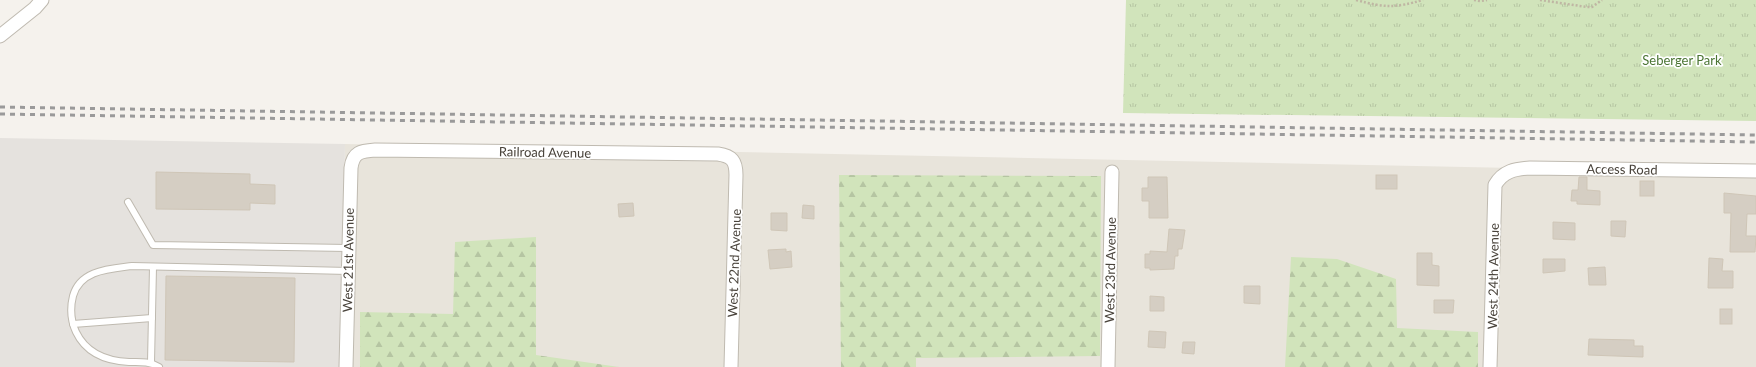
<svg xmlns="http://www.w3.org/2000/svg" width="1756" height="367" font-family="Lato,sans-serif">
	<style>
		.residential { fill: #e8e4db }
		.industrial { fill: #e5e2de }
		.forest { fill: url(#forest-firs) }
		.park { fill: url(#park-tufts) }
		.building { fill: #d5cec3; stroke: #cfc6b7 }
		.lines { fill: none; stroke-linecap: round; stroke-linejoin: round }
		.service-casing { stroke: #bfbab0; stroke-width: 8 }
		.minor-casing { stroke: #bfbab0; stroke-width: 15 }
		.path { stroke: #bfb6a3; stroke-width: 2.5; stroke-dasharray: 2 2; stroke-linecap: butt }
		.service { stroke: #fff; stroke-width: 6 }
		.minor { stroke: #fff; stroke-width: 13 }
		.rail { stroke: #9a9a9a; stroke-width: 3; stroke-dasharray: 5 5; stroke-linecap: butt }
		.labels { text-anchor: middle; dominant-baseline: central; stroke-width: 3.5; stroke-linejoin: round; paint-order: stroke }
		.park-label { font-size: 13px; fill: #4b7534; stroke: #fff }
		.street-label { font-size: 13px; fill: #49433b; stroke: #fff }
	</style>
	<defs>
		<pattern id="forest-firs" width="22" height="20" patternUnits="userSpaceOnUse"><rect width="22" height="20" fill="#d1e4bb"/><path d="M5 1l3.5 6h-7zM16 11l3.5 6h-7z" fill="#b5c5a2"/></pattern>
		<pattern id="park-tufts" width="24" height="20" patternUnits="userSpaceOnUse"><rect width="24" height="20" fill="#d1e4bb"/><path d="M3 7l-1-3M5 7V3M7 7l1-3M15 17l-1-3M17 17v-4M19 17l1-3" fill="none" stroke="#b5c5a2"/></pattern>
	</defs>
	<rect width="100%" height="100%" fill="#f5f2ed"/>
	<path class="residential" d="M345 144 1756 173V367H341Z"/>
	<path class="industrial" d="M0 138 345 144 341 367H0Z"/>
	<g class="forest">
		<path d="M839 175 1101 176 1100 356 916 358V367H841Z"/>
		<path d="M536 237V355L619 367H360V312L453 314 455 242Z"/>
		<path d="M1291 257 1337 259 1396 279 1397 328 1478 332V367H1285Z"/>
	</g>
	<path class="park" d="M1126 0H1756V121L1123 113Z"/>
	<g class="building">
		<path d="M156 172 250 174V184L275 185V204L250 203V210L156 209Z"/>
		<rect x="1376" y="175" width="21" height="14"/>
		<path d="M1148 177H1167L1168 218H1149V201H1142V188H1148Z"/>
		<path d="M1579 177H1587V190L1600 191V205L1577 204V201H1571L1572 190H1578Z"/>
		<rect x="1640" y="181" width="14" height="15"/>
		<path d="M1724 193 1756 196V214H1747L1746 236H1756L1755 252H1730L1731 213H1724Z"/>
		<path d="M633 203 634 216 619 217 618 204Z"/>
		<path d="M803 205 814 206V219L802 218Z"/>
		<path d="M771 213H787V231L771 230Z"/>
		<path d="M1611 221H1626L1625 237 1611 236Z"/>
		<path d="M1553 222 1575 223V240L1553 239Z"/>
		<path d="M1169 229 1185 230 1182 249H1178V256H1175L1174 269 1150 270V268H1145V254H1150V251L1167 252Z"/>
		<path d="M786 249V252L791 251 792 267 770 269 768 250Z"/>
		<path d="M1417 253H1432V265L1439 266V286L1417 285Z"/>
		<path d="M1709 258 1723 259 1722 271H1733V288H1708Z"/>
		<path d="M1543 259H1565V271L1543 273Z"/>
		<path d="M1605 267 1606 285H1589L1588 268Z"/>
		<path d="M166 276 295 278 294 362 165 360Z"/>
		<path d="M1244 286H1260V304L1244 303Z"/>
		<path d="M1150 296 1164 297V311H1150Z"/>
		<path d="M1434 300H1454L1453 313H1434Z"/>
		<rect x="1720" y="309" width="12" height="15"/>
		<path d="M1149 331 1166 332 1165 348 1148 347Z"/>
		<path d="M1589 339 1634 340V346H1643V357L1588 355Z"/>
		<path d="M1183 342H1195L1194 354 1182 353Z"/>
	</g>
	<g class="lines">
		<defs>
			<g id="service">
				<path d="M128 202 153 245 348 248"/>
				<path d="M73 324 152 318"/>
				<path d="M151 362 153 267"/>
				<path d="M159 367C149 361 140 362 129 362 107 361 86 353 76 332 71 321 70 308 73 296 80 270 109 269 132 266L348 271"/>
			</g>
			<g id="minor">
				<path d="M0 36 35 8 42 0"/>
				<path d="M346 367 351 168C353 152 361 151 375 150L718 154C732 156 736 161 736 175L731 367"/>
				<path d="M1108 367 1112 172"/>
				<path d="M1490 367 1495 185C1503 171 1515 169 1530 168L1756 171"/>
			</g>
		</defs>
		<use href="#service" class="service-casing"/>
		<use href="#minor" class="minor-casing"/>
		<g class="path">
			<path d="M1356 0C1386 8 1394 8 1423 0"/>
			<path d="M1474 0 1480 1 1487 0"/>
			<path d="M1540 0 1587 7H1592L1602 0"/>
		</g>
		<use href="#service" class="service"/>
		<use href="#minor" class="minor"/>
		<g class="rail">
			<path d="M0 107 1756 135"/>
			<path d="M0 114 1756 142"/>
		</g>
	</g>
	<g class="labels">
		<g class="park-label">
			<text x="1682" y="60">Seberger Park</text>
		</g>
		<g class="street-label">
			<text transform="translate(545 152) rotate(1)">Railroad Avenue</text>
			<text transform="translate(1622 169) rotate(1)">Access Road</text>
			<text transform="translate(348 260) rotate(-89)">West 21st Avenue</text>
			<text transform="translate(734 263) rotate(-88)">West 22nd Avenue</text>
			<text transform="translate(1110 270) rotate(-89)">West 23rd Avenue</text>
			<text transform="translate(1493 276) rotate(-89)">West 24th Avenue</text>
		</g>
	</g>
</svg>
